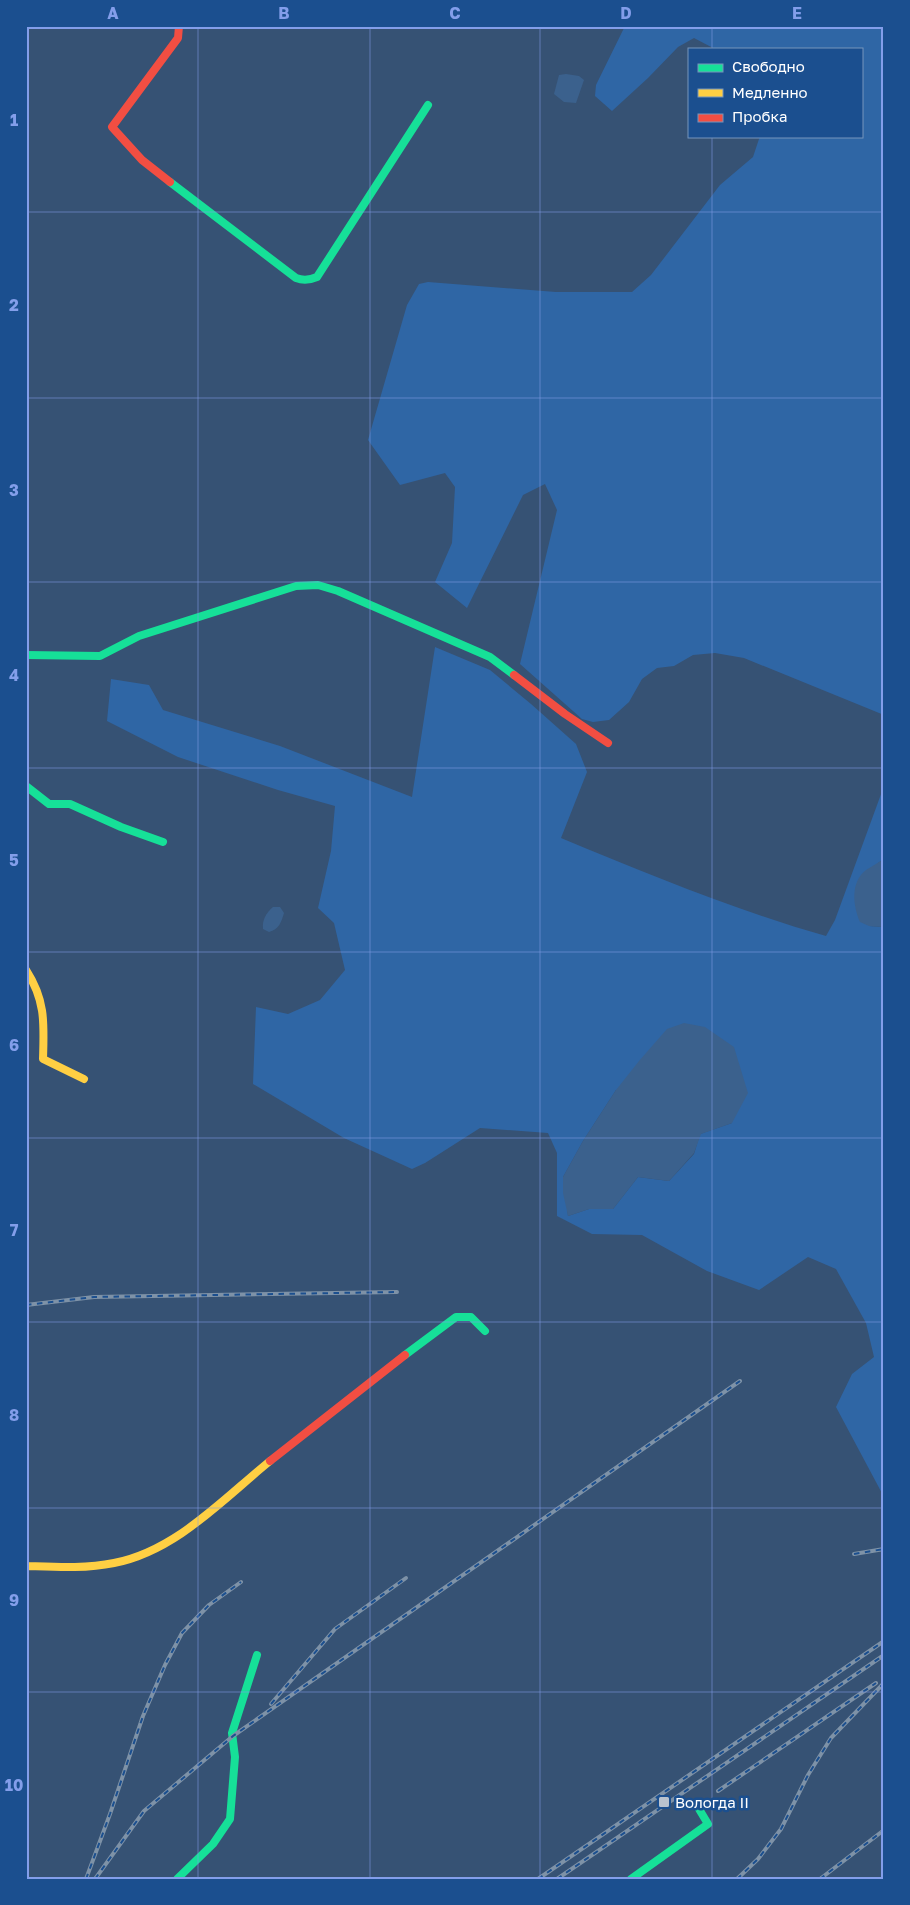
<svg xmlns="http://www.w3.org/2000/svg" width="910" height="1905" font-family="'Golos Text',sans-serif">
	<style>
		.green { fill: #2f66a5; fill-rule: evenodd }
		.water { fill: #3b618d }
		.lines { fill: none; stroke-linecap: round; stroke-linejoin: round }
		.fast { stroke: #16e098; stroke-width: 8 }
		.slow { stroke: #ffcf43; stroke-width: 8 }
		.jam { stroke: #f24e42; stroke-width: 8 }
		.rail-casing { stroke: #7e92a7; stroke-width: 4 }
		.rail { stroke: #1b4f8f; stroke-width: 2; stroke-dasharray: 5.5; stroke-linecap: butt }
		.grid { fill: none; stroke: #839eea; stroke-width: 1; stroke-opacity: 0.55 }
		.poi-dot { fill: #b9c2ce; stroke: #1b4f8f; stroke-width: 2 }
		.labels { text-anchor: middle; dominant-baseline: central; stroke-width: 5; stroke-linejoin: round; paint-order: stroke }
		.poi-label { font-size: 15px; fill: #fff; stroke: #1b4f8f; text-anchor: start }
		.neatline { fill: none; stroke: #839eea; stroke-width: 2 }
		.grid-label { font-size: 16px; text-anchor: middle; font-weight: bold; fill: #839eea }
	</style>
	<rect width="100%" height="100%" fill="#365274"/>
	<g class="green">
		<path d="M625 26H884V715L744 658 715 653 693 655 674 666 657 668 642 679 629 702 609 720 593 722 582 719 520 664 557 510 545 484 523 495 467 608 435 582 452 543 455 487 445 473 400 485 368 440 407 305 419 284 428 282 556 292H632L651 275 720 185 753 157 760 136H861V49H715L694 38 678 47 648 78 612 111 595 96 596 85Z"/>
		<path d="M435 647 490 670 531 704 576 744 587 772 561 838C648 874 735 910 826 936L835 920 884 786V859L878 863 869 926 884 927V1497L836 1407 852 1374 874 1357 866 1323 836 1269 808 1257 759 1290 707 1271 642 1235 592 1234 557 1216V1153L548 1133 480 1128 425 1163 412 1169 344 1138 253 1084 256 1007 288 1014 320 1000 345 970 334 923 318 908 331 851 335 806 278 790 178 757 107 721 111 679 149 685 163 710 280 746 412 797ZM616 1090 732 1123 700 1134 694 1154 669 1181 638 1177 613 1209H589L568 1216 563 1177 583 1141Z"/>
	</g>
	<g class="water">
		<path d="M566 74 579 76 584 80 576 103 564 102 554 94 559 75Z"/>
		<path d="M884 859V927L869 926 860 922C853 906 850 882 866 870 872 866 878 863 884 859Z"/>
		<path d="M273 907H280L284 913C281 923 279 929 269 932L263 929C262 920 266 913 273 907Z"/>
		<path d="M684 1023 705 1027 734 1047 748 1093 732 1123 701 1134 694 1153 669 1181 638 1177 613 1209H589L568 1216 563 1193V1177L583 1141 616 1090 639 1061 667 1029Z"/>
	</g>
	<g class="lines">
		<g class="fast">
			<path d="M170 182 296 278C304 281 310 280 317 277L428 105"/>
			<path d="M26 655 100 656 139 636 296 586 318 585 338 591 490 657 514 675"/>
			<path d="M26 786 49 804H70L121 827 163 842"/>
			<path d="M405 1355 456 1317H471L485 1331"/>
			<path d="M177 1879 213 1844 230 1819 235 1757 232 1733 257 1655"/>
			<path d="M631 1879 708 1824 696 1804"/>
		</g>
		<g class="slow">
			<path d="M26 970C46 1001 44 1024 43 1059L84 1079"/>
			<path d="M26 1566C55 1567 85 1569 114 1563 176 1551 223 1499 270 1461"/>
		</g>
		<g class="jam">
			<path d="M170 182 142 160 112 127 178 38 179 26"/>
			<path d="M514 675 565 714 608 743"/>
			<path d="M270 1461 405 1355"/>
		</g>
		<defs>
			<g id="rail">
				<path d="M26 1305 94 1297 397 1292"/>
				<path d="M854 1554 884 1549"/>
				<path d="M271 1704 335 1629 406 1578"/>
				<path d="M718 1791 876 1683"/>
				<path d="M86 1879 110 1814 143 1716 165 1665 182 1633 209 1605 241 1582"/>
				<path d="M95 1879 144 1811 233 1736 740 1381"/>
				<path d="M538 1879 884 1641"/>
				<path d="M557 1879 884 1655"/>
				<path d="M737 1879 758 1859 781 1829 808 1775 831 1738 884 1683"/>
				<path d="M820 1879 884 1830"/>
			</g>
		</defs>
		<use href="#rail" class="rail-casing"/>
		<use href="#rail" class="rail"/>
	</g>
	<path class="grid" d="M198 26V1879M370 26V1879M540 26V1879M712 26V49M712 136V1879M26 212H884M26 398H884M26 582H884M26 768H884M26 952H884M26 1138H884M26 1322H884M26 1508H884M26 1692H884"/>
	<rect class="poi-dot" x="658" y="1796" width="12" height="12" rx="2.5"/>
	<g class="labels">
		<g class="poi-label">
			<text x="675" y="1802">Вологда II</text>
		</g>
	</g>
	<rect width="910" height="1905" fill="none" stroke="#1b4f8f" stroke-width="55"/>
	<rect x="688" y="48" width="175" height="90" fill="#1b4f8f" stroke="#7695bc"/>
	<rect x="698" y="64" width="25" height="8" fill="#16e098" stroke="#7695bc"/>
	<text x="732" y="72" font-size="15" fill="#ffffff">Свободно</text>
	<rect x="698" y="89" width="25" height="8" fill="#ffcf43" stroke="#7695bc"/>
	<text x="732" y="98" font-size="15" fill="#ffffff">Медленно</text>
	<rect x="698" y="114" width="25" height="8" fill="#f24e42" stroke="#7695bc"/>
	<text x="732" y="122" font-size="15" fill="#ffffff">Пробка</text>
	<rect x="28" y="28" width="854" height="1850" class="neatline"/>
	<g class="grid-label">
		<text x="113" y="19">A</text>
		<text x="284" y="19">B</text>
		<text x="455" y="19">C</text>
		<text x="626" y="19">D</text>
		<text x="797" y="19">E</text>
		<text x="14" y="126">1</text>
		<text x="14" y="311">2</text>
		<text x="14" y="496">3</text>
		<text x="14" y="681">4</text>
		<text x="14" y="866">5</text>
		<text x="14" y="1051">6</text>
		<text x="14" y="1236">7</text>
		<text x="14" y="1421">8</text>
		<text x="14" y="1606">9</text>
		<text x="14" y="1791">10</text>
	</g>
</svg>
